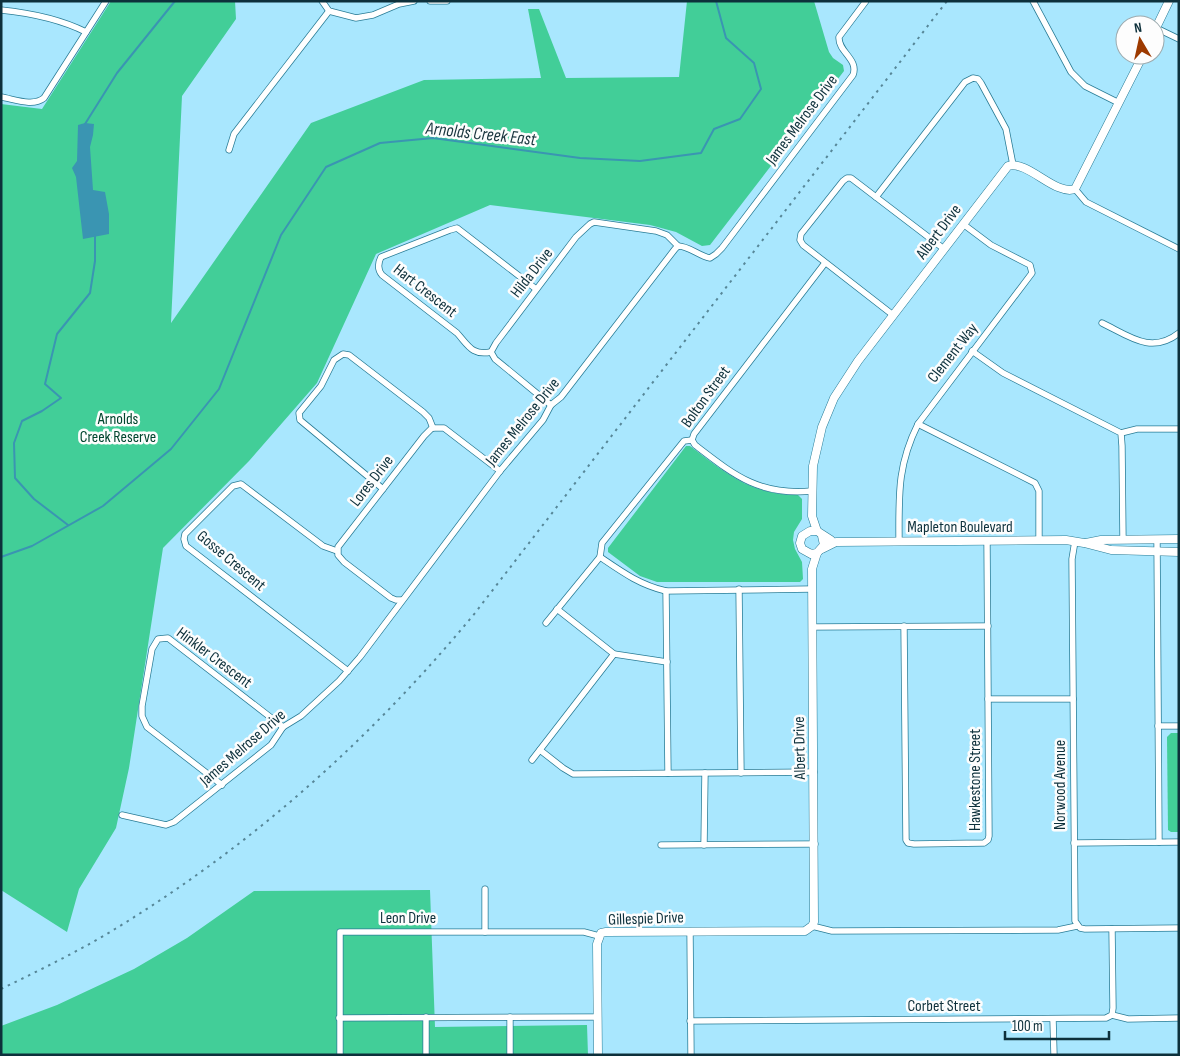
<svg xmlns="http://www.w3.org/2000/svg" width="1180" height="1056" font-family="'Sofia Sans Condensed',sans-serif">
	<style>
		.green { fill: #42ce98 }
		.water { fill: #3a95b2 }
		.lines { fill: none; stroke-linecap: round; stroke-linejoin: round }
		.stream { stroke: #3a95b2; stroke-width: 2 }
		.minor-casing { stroke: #297c96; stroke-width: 7 }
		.tertiary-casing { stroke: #297c96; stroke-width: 9 }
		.minor { stroke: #fff; stroke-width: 5.5 }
		.tertiary { stroke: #fff; stroke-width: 8 }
		.rail { stroke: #578798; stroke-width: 2; stroke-dasharray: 2.5 5; stroke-linecap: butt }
		.labels { text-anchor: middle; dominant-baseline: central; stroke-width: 5; stroke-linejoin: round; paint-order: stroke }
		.street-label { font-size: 16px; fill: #0d303b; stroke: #fdfdfd }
		.park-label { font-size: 16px; fill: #00452e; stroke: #fdfdfd }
		.water-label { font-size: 18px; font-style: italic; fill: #1a363f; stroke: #fdfdfd }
	</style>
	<rect width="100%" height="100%" fill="#a9e7fe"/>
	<g class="green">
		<path d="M111 1H235L236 19 182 96 171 323 311 123 424 80 541 78 528 9H539L566 78 679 77 687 1H814L829 52 833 58 843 65 844 71 710 245 702 246 676 232 650 225 490 205 376 254 317 383 249 461 163 548 129 768 116 828 79 889 67 932 1 890V104L42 109Z"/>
		<path d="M686 446H690C726 473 750 495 798 495L802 499V519L794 532 793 540 795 549 802 562 803 579 800 582H657L640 576 608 552V548Z"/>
		<path d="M1171 733H1179V832H1171L1168 830 1167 737Z"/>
		<path d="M430 890 435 1027 587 1025 588 1055H1V1026L57 1005 134 969 187 938 254 891Z"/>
	</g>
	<path class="water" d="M85 123 94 124 93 135 90 147 93 190 105 192 109 214V234L83 239 76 177 72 168 77 161 78 125Z"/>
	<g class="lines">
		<g class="stream">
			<path d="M85 124 117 73 175 1"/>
			<path d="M68 525 34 499 15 478 14 443 22 421 42 411 61 398 45 384 57 334 90 293 95 261V235"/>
			<path d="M1 557 32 546 103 506 171 449 219 389 281 235 326 167 380 143 433 138 580 158 640 161 701 153 714 129 740 119 761 89 754 63 726 38 716 1"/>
		</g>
		<defs>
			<g id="minor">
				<path d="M322 1 329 11 356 18 373 15 399 4 414 1"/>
				<path d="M430 1H447"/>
				<path d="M1033 1 1071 72 1085 86 1119 103"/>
				<path d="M1 10C30 13 60 19 86 32"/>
				<path d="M1156 28 1179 39"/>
				<path d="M1 97C14 99 33 107 44 98L106 1"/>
				<path d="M229 150 234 134 329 11"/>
				<path d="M1075 189 1086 202 1179 249"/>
				<path d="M876 197 965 82 973 78 978 79 981 83 1006 129 1013 165"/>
				<path d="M893 315 803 245 800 240 801 234 843 181 847 178H851L944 249"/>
				<path d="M1102 323C1129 336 1151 355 1179 333"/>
				<path d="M972 351 1003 373 1121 433 1122 446 1123 540"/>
				<path d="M491 352C472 356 468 345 457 333L382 275C377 269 378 263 381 257L450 230 457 228 536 289"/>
				<path d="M551 405 495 359 491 352 496 343 576 237 590 224 594 222 656 231 667 235 678 246"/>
				<path d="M918 424 1035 483 1039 491V540"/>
				<path d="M1121 433 1137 429H1179"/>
				<path d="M692 440 694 434 825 263"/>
				<path d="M692 440 695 445C734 475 759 496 812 491"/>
				<path d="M383 489 300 420 299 413 321 386 334 360 343 354 349 355 423 412 429 418 433 428"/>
				<path d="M1157 540 1159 842"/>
				<path d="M899 541C899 496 897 466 918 424L1032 273 1030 265 991 245 963 224"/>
				<path d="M1075 541 1072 559 1075 921 1080 928 1085 929 1179 928"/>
				<path d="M337 551 323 546 241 484 233 486 185 534 184 539 186 546 348 671"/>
				<path d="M600 557 602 543 684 441 692 440"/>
				<path d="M739 589 741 773"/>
				<path d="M666 591 668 773"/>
				<path d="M402 600H396L391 598 344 562 338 555V547L424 436 432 428H444L500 471"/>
				<path d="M557 609 614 654 667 662"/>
				<path d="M546 623 600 557C622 572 640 585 666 591L812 589"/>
				<path d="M904 626 906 840 908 843 914 844 984 843 988 840 989 836 987 541"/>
				<path d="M813 627 988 626"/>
				<path d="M988 699H1073"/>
				<path d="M1158 726H1179"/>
				<path d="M540 750 563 768 573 774 814 772"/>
				<path d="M532 760 614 654"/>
				<path d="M222 785 147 727 142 716V706L152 649 158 639 168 638 283 727"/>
				<path d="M122 815 166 825 174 822 271 745 283 727 301 716 339 681 360 657 500 471 543 420 551 405 561 397 675 249 678 246C689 246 699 256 710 258L716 254 722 248 853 75C859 59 838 52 839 37L866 1"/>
				<path d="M1074 843 1179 842"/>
				<path d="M661 845 815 844"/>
				<path d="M704 845 705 773"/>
				<path d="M485 889V932"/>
				<path d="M812 926 832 931 1058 930 1077 926"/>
				<path d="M690 931 691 1055"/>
				<path d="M1112 1015 1128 1019 1179 1018"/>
				<path d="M426 1017V1055"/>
				<path d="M510 1017V1055"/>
				<path d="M339 1018 598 1017"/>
				<path d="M1053 1019 1054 1055"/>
				<path d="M690 1021 1106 1018 1112 1015 1113 1008 1112 929"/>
				<path d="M340 1055V932H584L599 936"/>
			</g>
			<g id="tertiary">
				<path d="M1155 30 1169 1"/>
				<path d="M817 531 812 516 813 466 822 427 834 398 858 361 1008 166C1028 160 1055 196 1075 189L1143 55"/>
				<path d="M822 536 824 545 817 553 811 554 802 549 800 543 802 536 810 531H817L831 540"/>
				<path d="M1086 543 1101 540 1179 539"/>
				<path d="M822 549 836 542 1066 540 1084 543 1111 550 1179 552"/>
				<path d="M598 1055 597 944 601 933 606 932 805 931 812 926 814 922 812 569 817 553"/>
			</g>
		</defs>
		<use href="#minor" class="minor-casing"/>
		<use href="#tertiary" class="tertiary-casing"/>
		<use href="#minor" class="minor"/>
		<use href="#tertiary" class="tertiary"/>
		<path class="rail" d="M1 989C40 970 79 951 115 929 254 844 372 738 475 613L947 1"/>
	</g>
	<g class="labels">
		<g class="street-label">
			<text transform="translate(802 120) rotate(-53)">James Melrose Drive</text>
			<text transform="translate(939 232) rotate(-53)">Albert Drive</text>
			<text transform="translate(532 273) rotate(-52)">Hilda Drive</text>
			<text transform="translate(425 291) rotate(38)">Hart Crescent</text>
			<text transform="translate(953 353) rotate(-52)">Clement Way</text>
			<text transform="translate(706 397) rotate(-54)">Bolton Street</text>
			<text transform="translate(523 422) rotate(-51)">James Melrose Drive</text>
			<text transform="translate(372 481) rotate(-52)">Lores Drive</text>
			<text x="960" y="527">Mapleton Boulevard</text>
			<text transform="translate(231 561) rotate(40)">Gosse Crescent</text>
			<text transform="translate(214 658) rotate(37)">Hinkler Crescent</text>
			<text transform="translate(243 748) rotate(-41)">James Melrose Drive</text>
			<text transform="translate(800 748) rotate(-91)">Albert Drive</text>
			<text transform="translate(975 780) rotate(-90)">Hawkestone Street</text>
			<text transform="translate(1060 785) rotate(-90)">Norwood Avenue</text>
			<text x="408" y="918">Leon Drive</text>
			<text transform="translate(646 919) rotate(-2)">Gillespie Drive</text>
			<text x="944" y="1006">Corbet Street</text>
		</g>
		<g class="park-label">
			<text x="118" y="419">Arnolds<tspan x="118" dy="18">Creek Reserve</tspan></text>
		</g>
		<g class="water-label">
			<text transform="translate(481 134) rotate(6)">Arnolds Creek East</text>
		</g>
	</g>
	<rect width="1180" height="1056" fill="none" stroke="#0d303b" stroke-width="5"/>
	<g transform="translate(1140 40) rotate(351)"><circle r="24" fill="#fdfdfd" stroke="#9dabaf"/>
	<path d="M0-4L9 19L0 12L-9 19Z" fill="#9d3a00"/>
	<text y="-8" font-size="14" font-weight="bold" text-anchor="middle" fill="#0d303b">N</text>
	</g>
	<path d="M1005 1031v8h104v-8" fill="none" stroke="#0d303b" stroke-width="2.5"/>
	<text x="1012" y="1031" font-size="15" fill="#0d303b" stroke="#fdfdfd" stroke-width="4" paint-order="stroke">100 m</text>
</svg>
